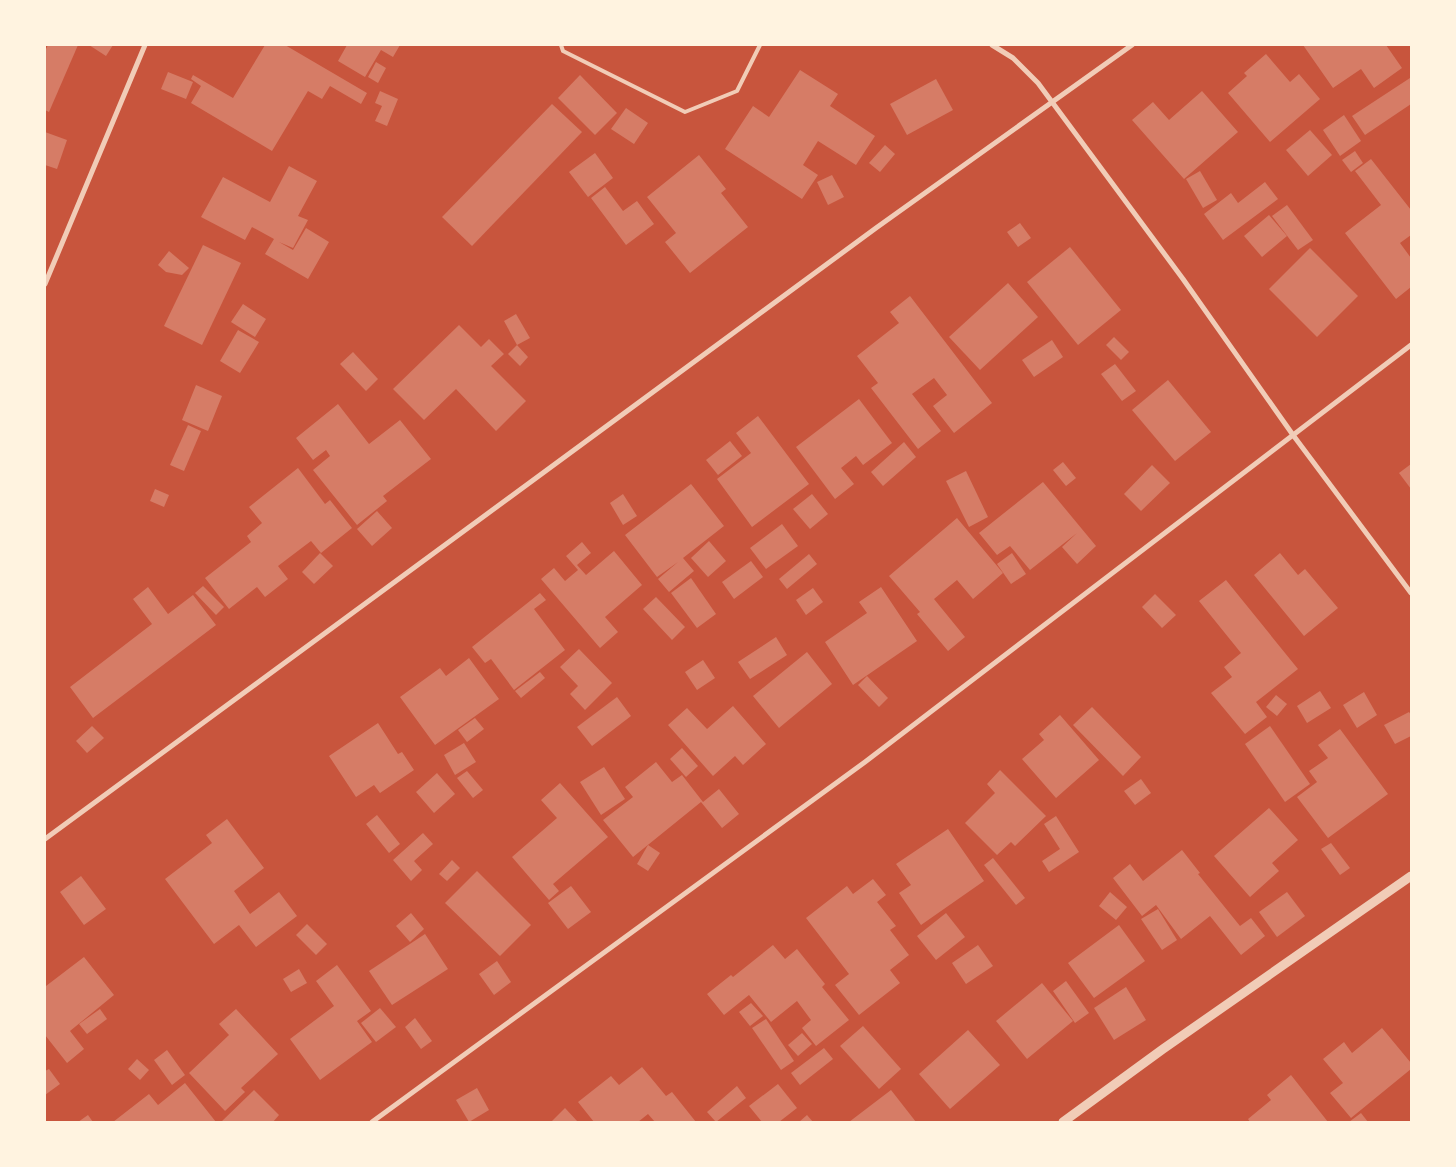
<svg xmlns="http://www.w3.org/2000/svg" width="1456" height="1167" font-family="'Source Sans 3',sans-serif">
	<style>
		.building { fill: #d67c66 }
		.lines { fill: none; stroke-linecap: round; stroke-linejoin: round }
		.service { stroke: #f1ccb7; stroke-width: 4 }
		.minor { stroke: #f1ccb7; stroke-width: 5 }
		.tertiary { stroke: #f1ccb7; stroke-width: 9 }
	</style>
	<rect width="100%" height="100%" fill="#c8553d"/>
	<g class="building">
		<path d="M48 45H78L49 112 45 110V51Z"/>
		<path d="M89 45H113L106 56Z"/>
		<path d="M265 45H285L367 93 361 104 330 86 322 99 308 91 272 151 191 103 201 86 191 79 193 75 233 98Z"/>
		<path d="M347 45H400L393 57 381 50 365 77 338 61Z"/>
		<path d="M1303 45H1386L1402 68 1374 88 1361 69 1333 88Z"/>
		<path d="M1266 54 1290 82 1299 74 1320 99 1270 142 1228 93 1247 76 1244 73Z"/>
		<path d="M376 62 386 68 378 83 368 77Z"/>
		<path d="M800 70 838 94 830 106 875 136 856 165 818 141 803 165 818 175 802 199 725 149 753 106 769 117Z"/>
		<path d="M168 72 193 82 186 99 161 89Z"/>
		<path d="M580 75 617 113 595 135 558 98Z"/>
		<path d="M1410 78 1411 104 1365 135 1352 116Z"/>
		<path d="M936 79 953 110 907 135 890 104Z"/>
		<path d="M380 91 398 99 387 126 375 121 382 106 375 103Z"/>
		<path d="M1202 91 1238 132 1184 179 1132 120 1153 102 1169 120Z"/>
		<path d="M552 104 582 132 472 246 442 217Z"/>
		<path d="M626 108 648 123 634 144 611 129Z"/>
		<path d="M1344 115 1361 141 1340 156 1323 130Z"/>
		<path d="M1310 130 1332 155 1308 176 1286 150Z"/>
		<path d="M45 132 67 140 57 169 45 165Z"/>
		<path d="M885 145 895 154 880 172 869 163Z"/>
		<path d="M1355 151 1363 163 1351 172 1342 160Z"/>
		<path d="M595 153 613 178 588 197 569 172Z"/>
		<path d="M699 155 726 189 721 193 748 227 690 273 665 242 676 233 647 197Z"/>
		<path d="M1371 159 1411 210V235L1400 243 1411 258V287L1396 299 1345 233 1381 205 1355 171Z"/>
		<path d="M289 166 317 181 298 216 308 220 293 248 279 242 293 250 306 228 329 242 308 279 265 254 274 239 252 227 245 240 201 217 223 177 270 202Z"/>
		<path d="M1200 171 1217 200 1203 208 1186 179Z"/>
		<path d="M832 175 844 197 828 205 817 182Z"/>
		<path d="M1265 182 1278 199 1223 240 1204 214 1231 193 1238 203Z"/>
		<path d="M605 187 623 211 637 201 654 224 626 245 591 198Z"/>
		<path d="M1287 205 1313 240 1298 250 1272 216Z"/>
		<path d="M1269 215 1287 236 1262 257 1244 236Z"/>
		<path d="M1020 223 1031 238 1018 247 1007 232Z"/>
		<path d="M203 245 241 263 202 345 164 326Z"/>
		<path d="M1070 247 1121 310 1078 345 1027 282Z"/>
		<path d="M1310 248 1358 296 1317 337 1269 289Z"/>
		<path d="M169 251 189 268 182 275 166 272 158 265Z"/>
		<path d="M1008 283 1038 317 980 370 949 337Z"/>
		<path d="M910 296 992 403 954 433 933 406 947 395 934 378 912 394 941 431 918 449 871 388 878 383 857 356 899 323 890 312Z"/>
		<path d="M243 304 266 319 255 337 231 322Z"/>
		<path d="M516 314 530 338 517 345 504 321Z"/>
		<path d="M459 325 481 347 489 339 504 354 491 366 526 401 496 431 456 389 424 420 393 389Z"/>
		<path d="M238 330 259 342 240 373 220 361Z"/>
		<path d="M1114 337 1129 352 1121 360 1106 345Z"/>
		<path d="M1052 340 1063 357 1034 377 1022 360Z"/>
		<path d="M517 345 528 357 520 366 508 354Z"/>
		<path d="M353 352 378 379 366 391 340 364Z"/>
		<path d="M1115 364 1136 391 1122 401 1101 374Z"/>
		<path d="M1168 380 1211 432 1175 461 1132 410Z"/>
		<path d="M196 385 222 396 208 431 182 420Z"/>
		<path d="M859 399 892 443 863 465 856 456 841 468 854 484 835 499 796 447Z"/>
		<path d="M338 404 369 444 400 420 431 459 383 496 387 501 357 525 313 470 330 456 326 450 313 460 296 438Z"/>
		<path d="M758 416 809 484 752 527 717 479 751 453 736 433Z"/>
		<path d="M188 425 201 431 184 471 170 465Z"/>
		<path d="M730 441 742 456 718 475 706 460Z"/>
		<path d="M904 442 916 457 883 486 871 472Z"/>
		<path d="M1063 462 1076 478 1066 486 1053 470Z"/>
		<path d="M1411 464V489L1399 473Z"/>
		<path d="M1152 465 1170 483 1141 511 1124 494Z"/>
		<path d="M298 468 325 504 330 500 352 528 321 553 311 541 278 566 288 579 265 597 257 587 229 609 205 578 251 542 247 536 262 523 249 507Z"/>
		<path d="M966 471 988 517 969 527 946 481Z"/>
		<path d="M1043 482 1096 546 1077 564 1062 547 1077 533 1030 570 1010 546 997 555 979 533Z"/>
		<path d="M691 484 724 526 683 558 694 571 669 592 658 579 678 562 657 577 625 535Z"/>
		<path d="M155 489 169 495 164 507 150 501Z"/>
		<path d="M623 494 637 516 623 525 610 503Z"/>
		<path d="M812 494 828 514 810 529 793 509Z"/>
		<path d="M377 511 392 528 372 546 357 529Z"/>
		<path d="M957 518 1003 573 973 599 957 580 934 599 965 637 948 651 917 614 920 612 889 576Z"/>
		<path d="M782 524 798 546 766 569 750 548Z"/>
		<path d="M709 541 726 561 708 577 691 558Z"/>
		<path d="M582 542 591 553 577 565 586 575 614 551 642 585 605 617 618 632 600 648 541 579 554 568 565 581 578 570 566 556Z"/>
		<path d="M320 553 333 566 314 584 302 572Z"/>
		<path d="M1012 553 1026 574 1011 584 997 564Z"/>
		<path d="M1280 553 1298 575 1305 569 1338 608 1304 636 1254 575Z"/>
		<path d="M809 554 817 564 787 589 779 579Z"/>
		<path d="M751 561 763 577 734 599 722 582Z"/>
		<path d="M691 578 716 614 697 628 671 593Z"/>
		<path d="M1226 580 1298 669 1256 702 1267 717 1245 734 1211 693 1232 677 1224 667 1241 653 1199 601Z"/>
		<path d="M203 586 224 607 216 615 195 593Z"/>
		<path d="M148 587 168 614 193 595 216 625 93 718 70 687 152 624 133 599Z"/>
		<path d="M881 587 917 641 853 685 825 642 867 613 859 602Z"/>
		<path d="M813 588 823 602 806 615 796 600Z"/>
		<path d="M540 593 546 600 534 609 565 650 514 690 491 659 485 663 472 647Z"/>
		<path d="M1155 594 1176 615 1162 628 1142 607Z"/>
		<path d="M656 597 685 627 672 640 643 609Z"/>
		<path d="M776 637 787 655 750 679 738 662Z"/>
		<path d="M579 649 612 683 585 710 570 694 578 686 560 667Z"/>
		<path d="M807 652 832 684 779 728 753 696Z"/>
		<path d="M469 658 499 699 435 745 400 697 440 668 446 676Z"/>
		<path d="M703 660 715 678 697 690 685 672Z"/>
		<path d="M540 672 545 678 521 698 515 691Z"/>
		<path d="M867 676 888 698 879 707 858 685Z"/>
		<path d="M1320 691 1331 708 1307 723 1297 706Z"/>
		<path d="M1364 692 1377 715 1357 728 1343 705Z"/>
		<path d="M1276 695 1287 704 1277 716 1266 707Z"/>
		<path d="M617 697 631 716 592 746 577 727Z"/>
		<path d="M733 706 766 744 743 765 735 756 713 776 668 725 687 708 707 729Z"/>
		<path d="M1092 707 1141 757 1123 776 1073 725Z"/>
		<path d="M1409 712 1411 715V736L1395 744 1384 725Z"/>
		<path d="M1060 715 1099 760 1056 798 1022 759 1044 740 1039 734Z"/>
		<path d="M475 718 484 729 467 742 458 730Z"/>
		<path d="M378 723 398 754 402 752 414 770 380 793 374 785 356 797 329 756Z"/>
		<path d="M92 726 104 738 87 753 76 741Z"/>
		<path d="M1270 726 1310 784 1285 802 1245 744Z"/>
		<path d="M1340 729 1388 794 1328 838 1297 797 1317 782 1309 771 1328 758 1318 745Z"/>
		<path d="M464 743 476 762 455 775 444 755Z"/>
		<path d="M682 748 698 766 686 777 670 759Z"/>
		<path d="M656 762 672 782 682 775 703 802 719 789 739 814 722 828 701 802 633 857 603 820 633 797 625 787Z"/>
		<path d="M604 767 625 799 601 815 580 782Z"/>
		<path d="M1000 770 1046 816 1015 846 1011 842 997 855 965 823 995 793 987 784Z"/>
		<path d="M467 771 483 790 473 798 457 778Z"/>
		<path d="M437 773 455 794 434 813 416 792Z"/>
		<path d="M1141 779 1151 793 1135 805 1124 791Z"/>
		<path d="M560 783 608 837 553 884 559 891 549 900 512 857 557 818 541 800Z"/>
		<path d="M1269 808 1298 840 1272 863 1279 871 1250 897 1214 856Z"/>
		<path d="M377 815 400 844 389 853 366 824Z"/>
		<path d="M1056 816 1079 852 1049 872 1042 861 1060 849 1044 824Z"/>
		<path d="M227 819 264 868 234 891 250 914 279 892 297 916 256 947 239 925 214 944 165 879 212 843 206 835Z"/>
		<path d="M948 829 984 881 921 925 899 893 911 885 896 864Z"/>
		<path d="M423 833 433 844 414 861 422 870 411 881 393 860Z"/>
		<path d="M1331 843 1350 868 1340 875 1321 849Z"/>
		<path d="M648 845 660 853 648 871 637 864Z"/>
		<path d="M1182 850 1200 873 1198 874 1240 926 1251 918 1265 936 1241 955 1210 916 1181 939 1156 905 1142 916 1113 878 1130 864 1143 881Z"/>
		<path d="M993 858 1025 898 1016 905 984 865Z"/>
		<path d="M452 860 460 868 447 881 439 874Z"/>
		<path d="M477 871 531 925 500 956 445 903Z"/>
		<path d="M81 876 106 909 84 925 60 892Z"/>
		<path d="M873 879 886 895 877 902 896 926 890 930 909 955 890 970 900 983 859 1015 835 985 849 974 806 918 847 886 853 894Z"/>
		<path d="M571 886 591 912 568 929 548 903Z"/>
		<path d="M1110 892 1127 907 1116 920 1099 906Z"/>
		<path d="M1287 892 1305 916 1277 937 1259 912Z"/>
		<path d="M1158 909 1177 940 1162 950 1141 919Z"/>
		<path d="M411 913 424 929 410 942 396 926Z"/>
		<path d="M946 913 965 937 936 960 917 936Z"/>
		<path d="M307 924 327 944 316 955 296 935Z"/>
		<path d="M1119 925 1145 961 1094 998 1068 963Z"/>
		<path d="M425 934 448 969 392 1005 369 971Z"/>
		<path d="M773 945 785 959 797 949 825 984 822 987 849 1020 816 1046 802 1028 811 1020 797 1001 771 1022 749 995 724 1015 707 994 731 975 733 977Z"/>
		<path d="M978 945 993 966 966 984 952 963Z"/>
		<path d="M84 957 114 995 70 1031 84 1049 67 1063 45 1035V985L46 986Z"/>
		<path d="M497 961 511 982 494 995 479 974Z"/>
		<path d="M337 965 371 1011 357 1021 372 1042 320 1080 290 1039 334 1006 316 981Z"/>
		<path d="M299 969 307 983 291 992 283 979Z"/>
		<path d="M1066 981 1089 1013 1075 1023 1053 991Z"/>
		<path d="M1042 983 1073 1021 1027 1059 996 1021Z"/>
		<path d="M1126 987 1146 1020 1114 1040 1094 1008Z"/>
		<path d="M751 1003 763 1016 750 1026 739 1012Z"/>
		<path d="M380 1008 396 1027 376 1042 361 1023Z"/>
		<path d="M100 1009 107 1019 87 1034 79 1024Z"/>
		<path d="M236 1009 278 1054 241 1088 245 1092 225 1111 189 1073 229 1035 219 1024Z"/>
		<path d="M415 1018 432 1041 421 1049 405 1027Z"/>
		<path d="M766 1019 794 1061 781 1070 752 1028Z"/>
		<path d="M863 1026 901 1069 879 1089 840 1046Z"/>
		<path d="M1382 1028 1411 1063V1069L1351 1118 1330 1093 1343 1083 1323 1059 1344 1042 1352 1053Z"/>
		<path d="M968 1030 1000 1065 950 1109 919 1074Z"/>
		<path d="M802 1033 812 1044 798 1056 788 1045Z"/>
		<path d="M824 1048 833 1059 800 1085 791 1073Z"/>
		<path d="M167 1050 185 1075 172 1085 154 1060Z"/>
		<path d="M137 1059 149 1070 140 1080 128 1069Z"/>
		<path d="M642 1067 666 1096 672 1092 696 1122H655L648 1114 638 1122H594L578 1102 611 1076 619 1085Z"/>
		<path d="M49 1069 60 1084 45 1095V1071Z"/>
		<path d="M1291 1075 1328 1122H1250L1248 1119 1271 1100 1267 1095Z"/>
		<path d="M185 1083 216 1122H113L149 1094 158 1105Z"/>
		<path d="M778 1084 797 1108 779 1122H762L749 1106Z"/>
		<path d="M737 1086 746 1098 716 1122 707 1112Z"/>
		<path d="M477 1088 489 1110 469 1122 456 1100Z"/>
		<path d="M254 1090 279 1115 273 1122H221Z"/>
		<path d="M891 1090 916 1122H849Z"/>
		<path d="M565 1108 578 1122H551Z"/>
		<path d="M1361 1113 1368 1122H1349Z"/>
		<path d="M88 1115 93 1122H78Z"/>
		<path d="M807 1115 813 1122H799Z"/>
	</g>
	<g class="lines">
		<path class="service" d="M561 45 563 51 685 112 737 91 760 45"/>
		<g class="minor">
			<path d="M992 45 1013 58 1038 83 1183 279 1293 435 1411 593"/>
			<path d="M45 284 145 45"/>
			<path d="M45 839 876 228 1132 45"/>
			<path d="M372 1122 865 762 1411 345"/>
		</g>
		<path class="tertiary" d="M1063 1122 1163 1049 1411 876"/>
	</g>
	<rect width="1456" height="1167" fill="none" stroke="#fff3e0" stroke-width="92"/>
</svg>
